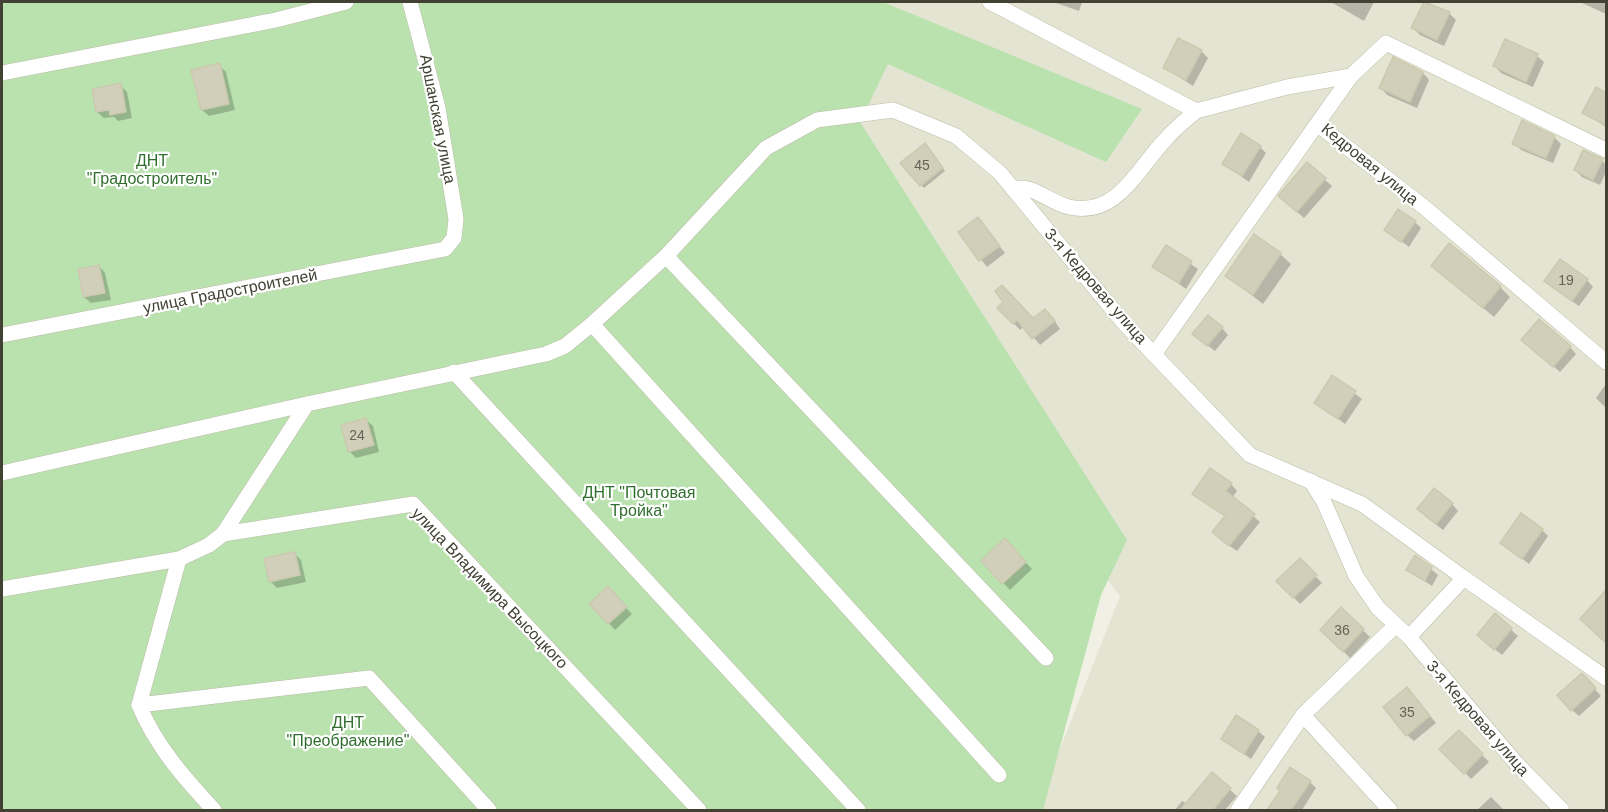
<svg xmlns="http://www.w3.org/2000/svg" width="1608" height="812" font-family="Helvetica,sans-serif">
	<style>
		.residential { fill: #e4e4d2 }
		.green { fill: #bae2af }
		.shadow { fill: #0003 }
		.building { fill: #d1cfba; stroke: #cbc9ae; stroke-width: 1.5 }
		.lines { fill: none; stroke-linecap: round; stroke-linejoin: round }
		.minor-casing { stroke: #bbbba7; stroke-width: 16 }
		.minor { stroke: #fff; stroke-width: 15 }
		.labels { text-anchor: middle; dominant-baseline: central; stroke-width: 4.5; stroke-linejoin: round; paint-order: stroke }
		.number-label { font-size: 14px; fill: #666456 }
		.street-label { font-size: 16px; fill: #424134; stroke: #fff }
		.park-label { font-size: 16px; fill: #306e2d; stroke: #fff }
	</style>
	<rect width="100%" height="100%" fill="#f0f0e4"/>
	<path class="residential" d="M847 2H1606V810H1036L1120 596 1012 454 769 116Z"/>
	<path class="green" d="M2 2H883L1142 109 1106 162 888 64 860 122 1127 540 1101 595 1043 810H2Z"/>
	<g class="shadow">
		<path d="M1053 2H1082L1079 11Z"/>
		<path d="M1331 2H1374L1364 21Z"/>
		<path d="M1426 2 1449 13 1456 20 1444 46 1420 35 1413 28Z"/>
		<path d="M1580 2H1606V14Z"/>
		<path d="M1506 41 1537 56 1544 62 1533 87 1501 73 1495 66Z"/>
		<path d="M1201 51 1208 58 1193 86 1165 68Z"/>
		<path d="M1394 59 1423 73 1429 80 1417 108 1387 95 1381 88Z"/>
		<path d="M219 65 226 72 235 110 209 116 202 110Z"/>
		<path d="M120 85 127 92 132 118 118 121 114 117 104 118 97 112Z"/>
		<path d="M1596 89 1606 94V127L1584 113Z"/>
		<path d="M1554 137 1561 144 1553 163 1521 150 1514 143Z"/>
		<path d="M1260 147 1266 153 1249 182 1224 164Z"/>
		<path d="M927 148 945 171 924 188 902 163Z"/>
		<path d="M1602 160 1606 165V172L1600 185 1582 177 1575 170Z"/>
		<path d="M1307 164 1332 186 1304 218 1287 203Z"/>
		<path d="M978 219 1005 253 987 267 960 232Z"/>
		<path d="M1415 222 1421 228 1409 247 1386 230Z"/>
		<path d="M1166 247 1198 269 1186 289 1154 266Z"/>
		<path d="M1280 254 1291 264 1263 304 1227 276Z"/>
		<path d="M99 266 105 273 111 300 91 303 84 297Z"/>
		<path d="M1433 266 1500 287 1510 297 1494 317Z"/>
		<path d="M1587 280 1593 287 1579 306 1552 287Z"/>
		<path d="M999 308 1033 320 1052 317 1060 329 1040 345 1024 326 1020 330Z"/>
		<path d="M1222 328 1228 335 1215 351 1201 340Z"/>
		<path d="M1530 346 1570 347 1576 354 1560 372Z"/>
		<path d="M1333 377 1362 399 1345 424 1316 402Z"/>
		<path d="M1606 384V408L1596 398Z"/>
		<path d="M366 420 373 426 379 452 356 458 349 451Z"/>
		<path d="M1231 484 1237 491 1232 498 1260 522 1237 551 1220 539 1226 517 1194 494Z"/>
		<path d="M1452 504 1458 511 1443 530 1425 516Z"/>
		<path d="M1542 530 1548 536 1529 564 1502 543Z"/>
		<path d="M1005 541 1032 569 1010 590 983 561Z"/>
		<path d="M294 553 301 560 306 582 277 588 270 581Z"/>
		<path d="M1416 557 1438 575 1432 586 1408 570Z"/>
		<path d="M1300 560 1322 583 1300 604 1278 581Z"/>
		<path d="M608 589 632 614 615 630 591 604Z"/>
		<path d="M1600 599 1606 605V642L1589 626Z"/>
		<path d="M1341 609 1370 637 1350 658 1322 630Z"/>
		<path d="M1495 615 1518 636 1502 655 1485 641Z"/>
		<path d="M1582 675 1601 696 1579 716 1572 710Z"/>
		<path d="M1414 696 1436 723 1414 741 1407 735Z"/>
		<path d="M1258 731 1265 737 1251 759 1222 738Z"/>
		<path d="M1459 732 1489 762 1471 779 1442 749Z"/>
		<path d="M1212 774 1237 796 1225 810H1175L1182 801 1187 804Z"/>
		<path d="M1310 782 1316 788 1302 810H1269L1282 791Z"/>
		<path d="M1491 797 1504 810H1477Z"/>
	</g>
	<g class="building">
		<path d="M1424 2 1450 12 1437 40 1411 28Z"/>
		<path d="M1178 38 1202 50 1186 80 1163 68Z"/>
		<path d="M1505 39 1538 54 1526 82 1493 66Z"/>
		<path d="M1393 57 1423 72 1410 102 1379 88Z"/>
		<path d="M220 63 229 104 201 110 191 70Z"/>
		<path d="M121 83 126 112 110 115 109 110 96 112 92 89Z"/>
		<path d="M1596 87 1606 93V125L1582 113Z"/>
		<path d="M1522 120 1555 136 1546 158 1512 144Z"/>
		<path d="M1241 133 1261 146 1242 176 1222 164Z"/>
		<path d="M925 143 943 168 920 186 900 163Z"/>
		<path d="M1583 150 1603 159 1593 180 1574 170Z"/>
		<path d="M1307 162 1326 178 1297 212 1278 196Z"/>
		<path d="M1398 209 1416 221 1401 242 1384 230Z"/>
		<path d="M978 217 1000 246 979 261 958 232Z"/>
		<path d="M1254 234 1281 253 1253 295 1225 276Z"/>
		<path d="M1449 243 1501 286 1483 308 1431 266Z"/>
		<path d="M1166 245 1192 261 1179 283 1152 267Z"/>
		<path d="M1560 259 1588 279 1572 301 1544 281Z"/>
		<path d="M99 265 105 293 83 297 78 269Z"/>
		<path d="M1002 285 1033 318 1045 309 1055 321 1032 339 1017 320 1013 324 997 308 1003 302 995 291Z"/>
		<path d="M1208 315 1223 327 1207 346 1192 334Z"/>
		<path d="M1539 319 1571 346 1553 367 1521 340Z"/>
		<path d="M1332 375 1356 391 1338 419 1314 403Z"/>
		<path d="M366 418 374 445 348 452 341 425Z"/>
		<path d="M1210 468 1232 483 1226 491 1255 514 1229 546 1212 532 1225 516 1192 494Z"/>
		<path d="M1434 488 1453 503 1436 524 1417 509Z"/>
		<path d="M1521 513 1543 529 1522 559 1500 543Z"/>
		<path d="M1005 538 1026 562 1002 584 981 561Z"/>
		<path d="M295 552 300 575 269 582 264 558Z"/>
		<path d="M1415 555 1432 567 1425 581 1406 570Z"/>
		<path d="M1300 558 1317 575 1293 598 1276 581Z"/>
		<path d="M608 586 627 607 608 624 589 604Z"/>
		<path d="M1606 590V643L1580 619Z"/>
		<path d="M1341 607 1364 629 1343 652 1320 630Z"/>
		<path d="M1495 613 1512 628 1494 650 1477 635Z"/>
		<path d="M1582 673 1596 688 1571 711 1557 695Z"/>
		<path d="M1407 687 1430 716 1406 736 1383 707Z"/>
		<path d="M1236 715 1259 730 1244 754 1221 739Z"/>
		<path d="M1459 730 1483 754 1464 774 1439 749Z"/>
		<path d="M1290 767 1311 781 1291 810H1267L1280 791 1277 788Z"/>
		<path d="M1212 772 1231 788 1213 810H1180Z"/>
	</g>
	<g class="lines">
		<defs>
			<g id="minor">
				<path d="M990 2 1196 111 1287 87 1351 76"/>
				<path d="M2 73 276 20 346 2"/>
				<path d="M1317 124 1424 207 1606 362"/>
				<path d="M1013 189C1032 183 1050 203 1069 207 1117 218 1137 169 1165 140 1174 129 1186 120 1196 111"/>
				<path d="M666 256 766 148 817 120 893 110 956 136 1000 173 1123 322 1250 455 1362 504 1464 578"/>
				<path d="M592 324 666 256 1046 658"/>
				<path d="M2 335 445 249 454 238 456 219 438 108 410 2"/>
				<path d="M1155 353 1351 76 1386 43 1606 150"/>
				<path d="M454 372 858 810"/>
				<path d="M2 473 307 404"/>
				<path d="M1311 481 1324 502 1356 576 1378 608 1409 637 1516 763 1562 810"/>
				<path d="M2 589 179 559 209 545 223 534"/>
				<path d="M1409 637 1464 578 1606 678"/>
				<path d="M139 705 179 559"/>
				<path d="M1303 715 1390 810"/>
				<path d="M214 810C185 779 155 745 139 705L369 678 489 810"/>
				<path d="M699 810 413 504 223 534 307 404 546 354 565 346 592 324 999 775"/>
				<path d="M1238 810 1303 715 1396 625"/>
			</g>
		</defs>
		<use href="#minor" class="minor-casing"/>
		<use href="#minor" class="minor"/>
	</g>
	<g class="labels">
		<g class="number-label">
			<text x="922" y="165">45</text>
			<text x="1566" y="280">19</text>
			<text x="357" y="435">24</text>
			<text x="1342" y="630">36</text>
			<text x="1407" y="712">35</text>
		</g>
		<g class="street-label">
			<text transform="translate(438 119) rotate(79)">Аршанская улица</text>
			<text transform="translate(1370 164) rotate(39)">Кедровая улица</text>
			<text transform="translate(1096 286) rotate(49)">3-я Кедровая улица</text>
			<text transform="translate(230 291) rotate(-11)">улица Градостроителей</text>
			<text transform="translate(490 588) rotate(46)">улица Владимира Высоцкого</text>
			<text transform="translate(1478 718) rotate(49)">3-я Кедровая улица</text>
		</g>
		<g class="park-label">
			<text x="152" y="160">ДНТ<tspan x="152" dy="18">"Градостроитель"</tspan></text>
			<text x="639" y="492">ДНТ "Почтовая<tspan x="639" dy="18">Тройка"</tspan></text>
			<text x="348" y="722">ДНТ<tspan x="348" dy="18">"Преображение"</tspan></text>
		</g>
	</g>
	<rect width="1608" height="812" fill="none" stroke="#424134" stroke-width="6"/>
</svg>
